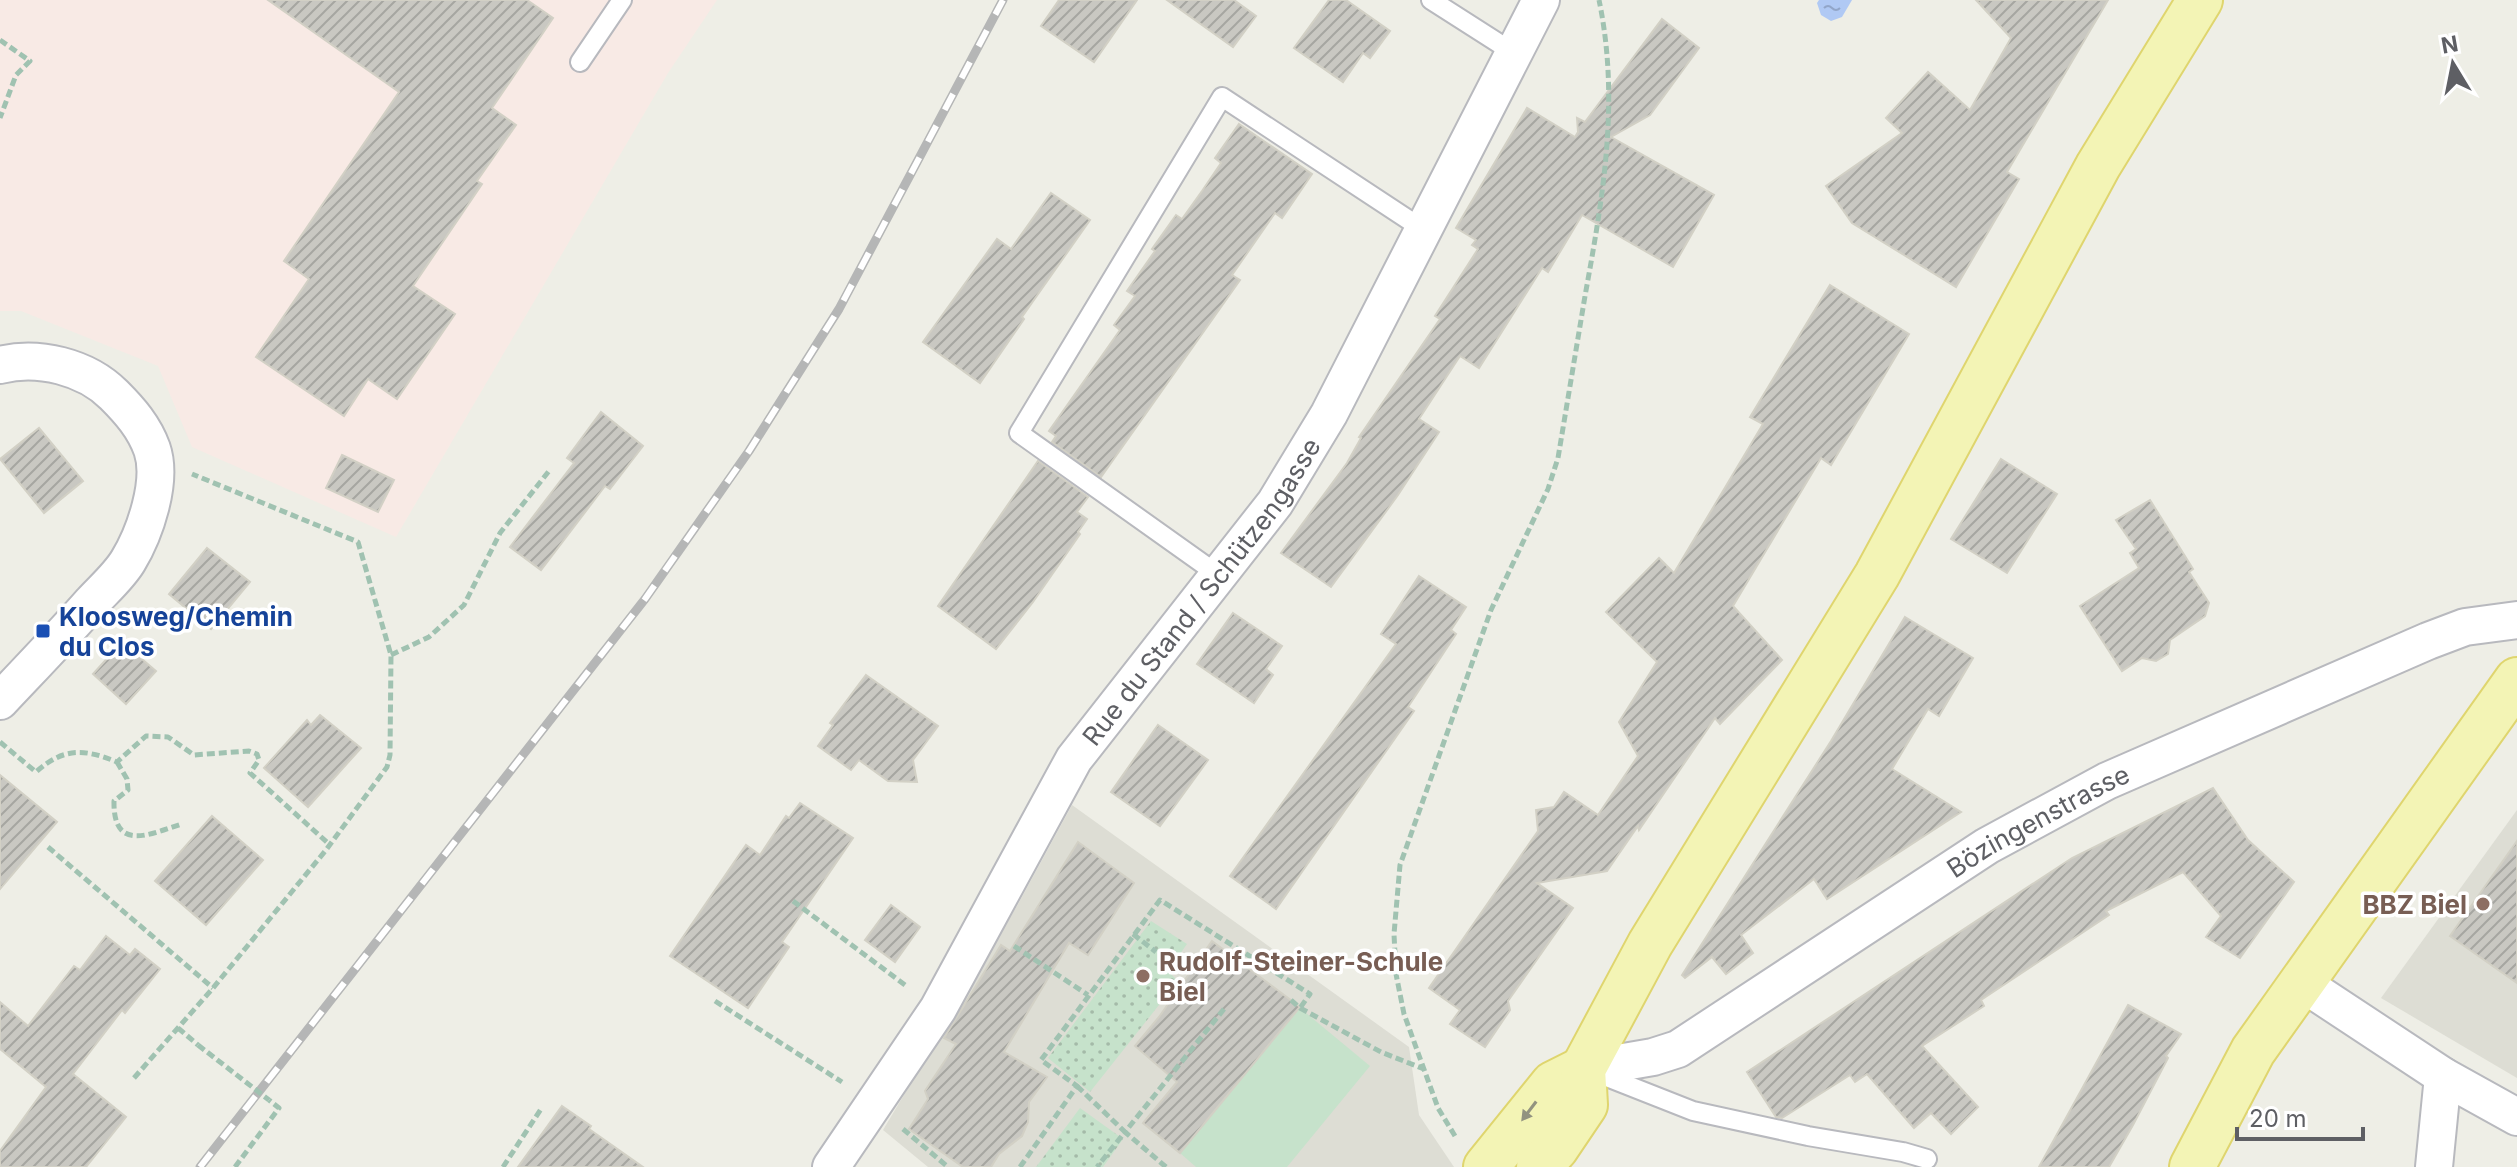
<svg xmlns="http://www.w3.org/2000/svg" width="2517" height="1167" font-family="Inter,sans-serif">
	<style>
		.education { fill: #ddddd4 }
		.medical { fill: #f8eae5 }
		.green { fill: #c6e2cb }
		.park { fill: url(#park-dots) }
		.water { fill: url(#water-ripples) }
		.building { fill: url(#building-hatch); stroke: #d2d0c5; stroke-width: 2 }
		.lines { fill: none; stroke-linecap: round; stroke-linejoin: round }
		.lane-casing { stroke: #b8b9be; stroke-width: 22 }
		.street-casing { stroke: #b8b9be; stroke-width: 40 }
		.primary-casing { stroke: #dfd56e; stroke-width: 48 }
		.path { stroke: #a0c2b1; stroke-width: 5; stroke-dasharray: 8 4; stroke-linecap: butt }
		.lane { stroke: #fff; stroke-width: 18 }
		.street { stroke: #fff; stroke-width: 36 }
		.primary { stroke: #f3f4b5; stroke-width: 44 }
		.rail-casing { stroke: #b5b6b6; stroke-width: 9 }
		.rail { stroke: #fff; stroke-width: 6; stroke-dasharray: 18; stroke-linecap: butt }
		.path-bridge { stroke: #a0c2b1; stroke-width: 5; stroke-dasharray: 8 4; stroke-linecap: butt }
		.oneway { fill: #929380 }
		.transit-dot { fill: #1a4fb4; stroke: #fff; stroke-width: 3 }
		.education-dot { fill: #8d6e63; stroke: #fff; stroke-width: 3 }
		.labels { text-anchor: middle; dominant-baseline: central; stroke-width: 7; stroke-linejoin: round; paint-order: stroke }
		.street-label { font-size: 26px; fill: #5e5f64; stroke: #fff }
		.transit-label { font-size: 26px; font-weight: bold; fill: #164399; stroke: #fff; text-anchor: start }
		.education-label { font-size: 26px; font-weight: bold; fill: #785e54; stroke: #fff; text-anchor: end }
	</style>
	<defs>
		<pattern id="park-dots" width="8" height="8" patternUnits="userSpaceOnUse" patternTransform="scale(2)"><rect width="8" height="8" fill="#c6e2cb"/><path d="M2 2h.1M6 6h.1" fill="none" stroke="#a4baa8" stroke-width="1.8" stroke-linecap="round"/></pattern>
		<pattern id="water-ripples" width="26" height="14" patternUnits="userSpaceOnUse" patternTransform="scale(2)"><rect width="26" height="14" fill="#b0c9f4"/><path d="M2 4q2-2 4 0t4 0M15 11q2-2 4 0t4 0" fill="none" stroke="#92a6c9"/></pattern>
		<pattern id="building-hatch" width="6" height="6" patternUnits="userSpaceOnUse" patternTransform="scale(2)"><rect width="6" height="6" fill="#c9c8c2"/><path d="M-1 1l2-2M0 6l6-6M5 7l2-2" fill="none" stroke="#a6a6a1"/></pattern>
	</defs>
	<rect width="100%" height="100%" fill="#eeeee6"/>
	<g class="education">
		<path d="M1072 805 1409 1047 1419 1115 1454 1167H928L883 1130 1017 906Z"/>
		<path d="M2517 810V1078L2381 998Z"/>
	</g>
	<path class="medical" d="M0 0H717L668 73 396 537 192 447 158 366 21 311H0Z"/>
	<path class="green" d="M1300 1008 1370 1066 1287 1167H1196L1180 1153Z"/>
	<g class="park">
		<path d="M1151 921 1187 944 1168 971 1178 981 1090 1092 1048 1058Z"/>
		<path d="M1080 1108 1123 1139 1103 1167H1036Z"/>
	</g>
	<path class="water" d="M1819 0H1852L1842 17 1831 21 1821 15 1817 3Z"/>
	<g class="building">
		<path d="M268 0H527L553 18 492 108 516 125 477 181 482 184 413 286 455 314 397 399 368 379 344 416 256 357 309 279 284 261 399 92Z"/>
		<path d="M1059 0H1137L1094 62 1041 26Z"/>
		<path d="M1167 0H1234L1256 16 1233 47Z"/>
		<path d="M1329 0H1346L1390 31 1370 58 1363 53 1343 82 1294 48Z"/>
		<path d="M1976 0H2108L2007 172 2019 179 1956 287 1852 223 1826 186 1902 133 1886 118 1928 72 1970 110 2011 38Z"/>
		<path d="M1662 19 1699 48 1650 115 1611 137 1714 195 1673 267 1582 215 1548 272 1542 268 1479 368 1460 356 1419 419 1439 432 1398 495 1331 587 1281 553 1347 463 1361 438 1359 437 1440 319 1435 316 1478 249 1472 245 1476 240 1456 228 1527 108 1575 137 1578 132 1577 118 1585 122Z"/>
		<path d="M1239 124 1312 174 1282 218 1275 213 1232 275 1240 280 1101 477 1052 442 1056 436 1049 431 1120 330 1114 325 1135 296 1127 291 1155 251 1152 249 1176 215 1182 219 1202 191 1221 163 1215 158Z"/>
		<path d="M1051 193 1090 220 1022 317 1024 319 980 383 923 342 997 239 1011 249Z"/>
		<path d="M1830 285 1909 334 1831 465 1821 458 1733 606 1782 660 1720 724 1715 718 1639 830 1638 826 1607 871 1537 883 1573 908 1508 1001 1510 1010 1485 1047 1450 1024 1460 1010 1429 988 1538 831 1536 810 1554 807 1564 792 1598 815 1638 756 1619 722 1657 662 1606 612 1659 558 1674 573 1763 424 1750 417Z"/>
		<path d="M601 412 643 446 610 489 605 486 541 570 510 547 574 463 567 458Z"/>
		<path d="M39 428 83 481 44 513 0 459Z"/>
		<path d="M342 455 394 480 378 512 326 488Z"/>
		<path d="M2001 459 2057 494 2007 573 1951 539Z"/>
		<path d="M1038 461 1088 497 1077 512 1087 519 1078 532 1080 534 1033 602 996 649 938 606Z"/>
		<path d="M2150 500 2193 569 2189 572 2209 603 2205 616 2170 640 2168 654 2156 661 2142 658 2122 671 2080 606 2139 568 2130 553 2136 549 2116 520Z"/>
		<path d="M207 548 250 582 211 629 169 594Z"/>
		<path d="M1419 576 1466 607 1451 630 1456 634 1408 707 1414 711 1276 909 1230 876 1396 644 1381 634Z"/>
		<path d="M1233 613 1282 646 1266 669 1273 675 1254 703 1197 664Z"/>
		<path d="M1905 617 1973 658 1939 716 1928 709 1892 769 1961 812 1827 899 1814 879 1741 935 1753 953 1726 974 1712 957 1685 978 1682 975 1831 741Z"/>
		<path d="M122 642 156 671 126 704 93 674Z"/>
		<path d="M866 675 938 726 913 760 917 782 888 781 859 760 851 770 818 746 833 725 830 723Z"/>
		<path d="M320 715 361 748 308 807 264 768 307 720 311 725Z"/>
		<path d="M1158 725 1208 760 1160 826 1111 792Z"/>
		<path d="M0 775 57 822 0 889Z"/>
		<path d="M2213 788 2248 840 2294 882 2240 958 2206 937 2221 916 2183 872 2106 911 2109 915 1981 1000 1984 1006 1922 1046 1978 1107 1951 1134 1931 1113 1914 1128 1867 1074 1855 1082 1850 1075 1782 1118 1776 1117 1747 1072 2072 858Z"/>
		<path d="M800 803 853 838 782 942 789 947 748 1008 670 956 746 845 760 855 786 816 789 818Z"/>
		<path d="M212 816 263 860 206 925 155 881Z"/>
		<path d="M2517 841V983L2450 936Z"/>
		<path d="M1078 842 1134 883 1088 955 1069 943 1004 1052 1047 1077 1029 1102 1028 1122 1022 1136 999 1154 991 1167H963L909 1129 928 1099 925 1091 956 1044 944 1038 1001 945 1010 951Z"/>
		<path d="M891 905 920 927 895 962 865 940Z"/>
		<path d="M106 936 130 955 135 949 160 969 125 1013 122 1010 73 1074 126 1117 86 1167H0V1151L46 1087 0 1049V1002L28 1026 74 966 80 970Z"/>
		<path d="M1212 941 1300 1007 1180 1153 1143 1123 1177 1082 1135 1046 1159 1017Z"/>
		<path d="M2128 1005 2181 1034 2166 1056 2168 1058 2133 1125 2109 1167H2039Z"/>
		<path d="M562 1106 591 1126 589 1129 643 1167H518Z"/>
	</g>
	<g class="lines">
		<defs>
			<g id="lane">
				<path d="M1431 0 1514 53"/>
				<path d="M580 62 622 0"/>
				<path d="M1220 576 1019 433 1222 97 1424 230"/>
				<path d="M1594 1072 1693 1111 1808 1136 1903 1152 1927 1159"/>
			</g>
			<g id="street">
				<path d="M0 365C38 355 86 367 114 395 130 411 144 427 152 449 163 481 145 533 128 561 119 576 104 589 92 602 62 636 31 668 0 701"/>
				<path d="M2302 983 2443 1076 2517 1117"/>
				<path id="s1" d="M1583 1069 1653 1057 1678 1049 1987 846 2107 781 2428 641 2465 627 2517 620"/>
				<path id="s2" d="M831 1167 938 1009 1074 759 1275 503 1329 414 1541 0"/>
				<path d="M2434 1167 2443 1076"/>
			</g>
			<g id="primary">
				<path d="M1486 1167 1553 1084 1583 1069"/>
				<path d="M1539 1167 1556 1148 1585 1105 1583 1069 1650 944 1877 575 2098 166 2200 0"/>
				<path d="M2192 1167 2253 1051 2517 680"/>
			</g>
		</defs>
		<use href="#lane" class="lane-casing"/>
		<use href="#street" class="street-casing"/>
		<use href="#primary" class="primary-casing"/>
		<g class="path">
			<path d="M0 40 30 61 16 75 0 118"/>
			<path d="M391 655 429 637 464 605 500 533 549 471"/>
			<path d="M0 742 36 772C63 748 83 748 117 762L146 736 168 737 194 755 249 751 257 754 259 760 250 773 329 844"/>
			<path d="M117 762 127 779 128 790 114 801C113 853 150 834 182 824"/>
			<path d="M48 847 213 988"/>
			<path d="M793 901 905 985"/>
			<path d="M1133 934 1156 952"/>
			<path d="M1014 946 1088 995"/>
			<path d="M1291 1000 1300 1008 1381 1052 1424 1069"/>
			<path d="M715 1001 842 1082"/>
			<path d="M178 1028 198 1045"/>
			<path d="M134 1078 213 988 326 850 387 767 390 755 391 655 358 542 192 474"/>
			<path d="M1077 1086 1125 1132 1097 1167"/>
			<path d="M903 1129 948 1167"/>
			<path d="M1455 1136 1438 1108 1404 1014 1396 974 1394 934 1400 865 1491 610 1548 489 1558 458C1567 404 1576 350 1585 296 1603 197 1620 100 1599 0"/>
			<path d="M235 1167 279 1108 269 1100"/>
			<path d="M503 1167 541 1109"/>
			<path d="M1020 1167 1077 1086 1041 1060 1160 900 1310 994 1300 1008"/>
			<path d="M1166 1167 1125 1132 1224 1009"/>
		</g>
		<use href="#lane" class="lane"/>
		<use href="#street" class="street"/>
		<use href="#primary" class="primary"/>
		<defs>
			<path id="rail" d="M200 1167 645 599 749 451 839 309 1003 0"/>
		</defs>
		<use href="#rail" class="rail-casing"/>
		<use href="#rail" class="rail"/>
		<path class="path-bridge" d="M198 1045 269 1100"/>
	</g>
	<defs><path id="oneway-solid" d="M-6-.8H1V-3.2L6.5 0L1 3.2V.8H-6Z" transform="scale(2)"/></defs>
	<use class="oneway" href="#oneway-solid" transform="translate(1529 1111) rotate(127)"/>
	<rect class="transit-dot" x="35" y="623" width="16" height="16" rx="4"/>
	<g class="education-dot">
		<circle cx="2483" cy="904" r="8"/>
		<circle cx="1143" cy="976" r="8"/>
	</g>
	<g class="labels">
		<g class="street-label">
			<text stroke="none"><textPath href="#s2" startOffset="686">Rue du Stand / Schützengasse</textPath></text>
			<text stroke="none"><textPath href="#s1" startOffset="524">Bözingenstrasse</textPath></text>
		</g>
		<g class="transit-label">
			<text x="59" y="616">Kloosweg/Chemin<tspan x="59" dy="30">du Clos</tspan></text>
		</g>
		<g class="education-label">
			<text x="2467" y="904">BBZ Biel</text>
			<text x="1159" y="961" text-anchor="start">Rudolf-Steiner-Schule<tspan x="1159" dy="30">Biel</tspan></text>
		</g>
	</g>
	<g transform="translate(2453 64) rotate(350)" stroke="#ffffff" stroke-width="6" paint-order="stroke">
	<path d="M0-6L14 30L0 20L-14 30Z" fill="#5e5f64"/>
	<text y="-12" font-size="22" font-weight="bold" text-anchor="middle" fill="#5e5f64">N</text>
	</g>
	<path d="M2237 1127v12h126v-12" fill="none" stroke="#5e5f64" stroke-width="4"/>
	<text x="2249" y="1127" font-size="24" fill="#5e5f64" stroke="#ffffff" stroke-width="6" paint-order="stroke">20 m</text>
</svg>
